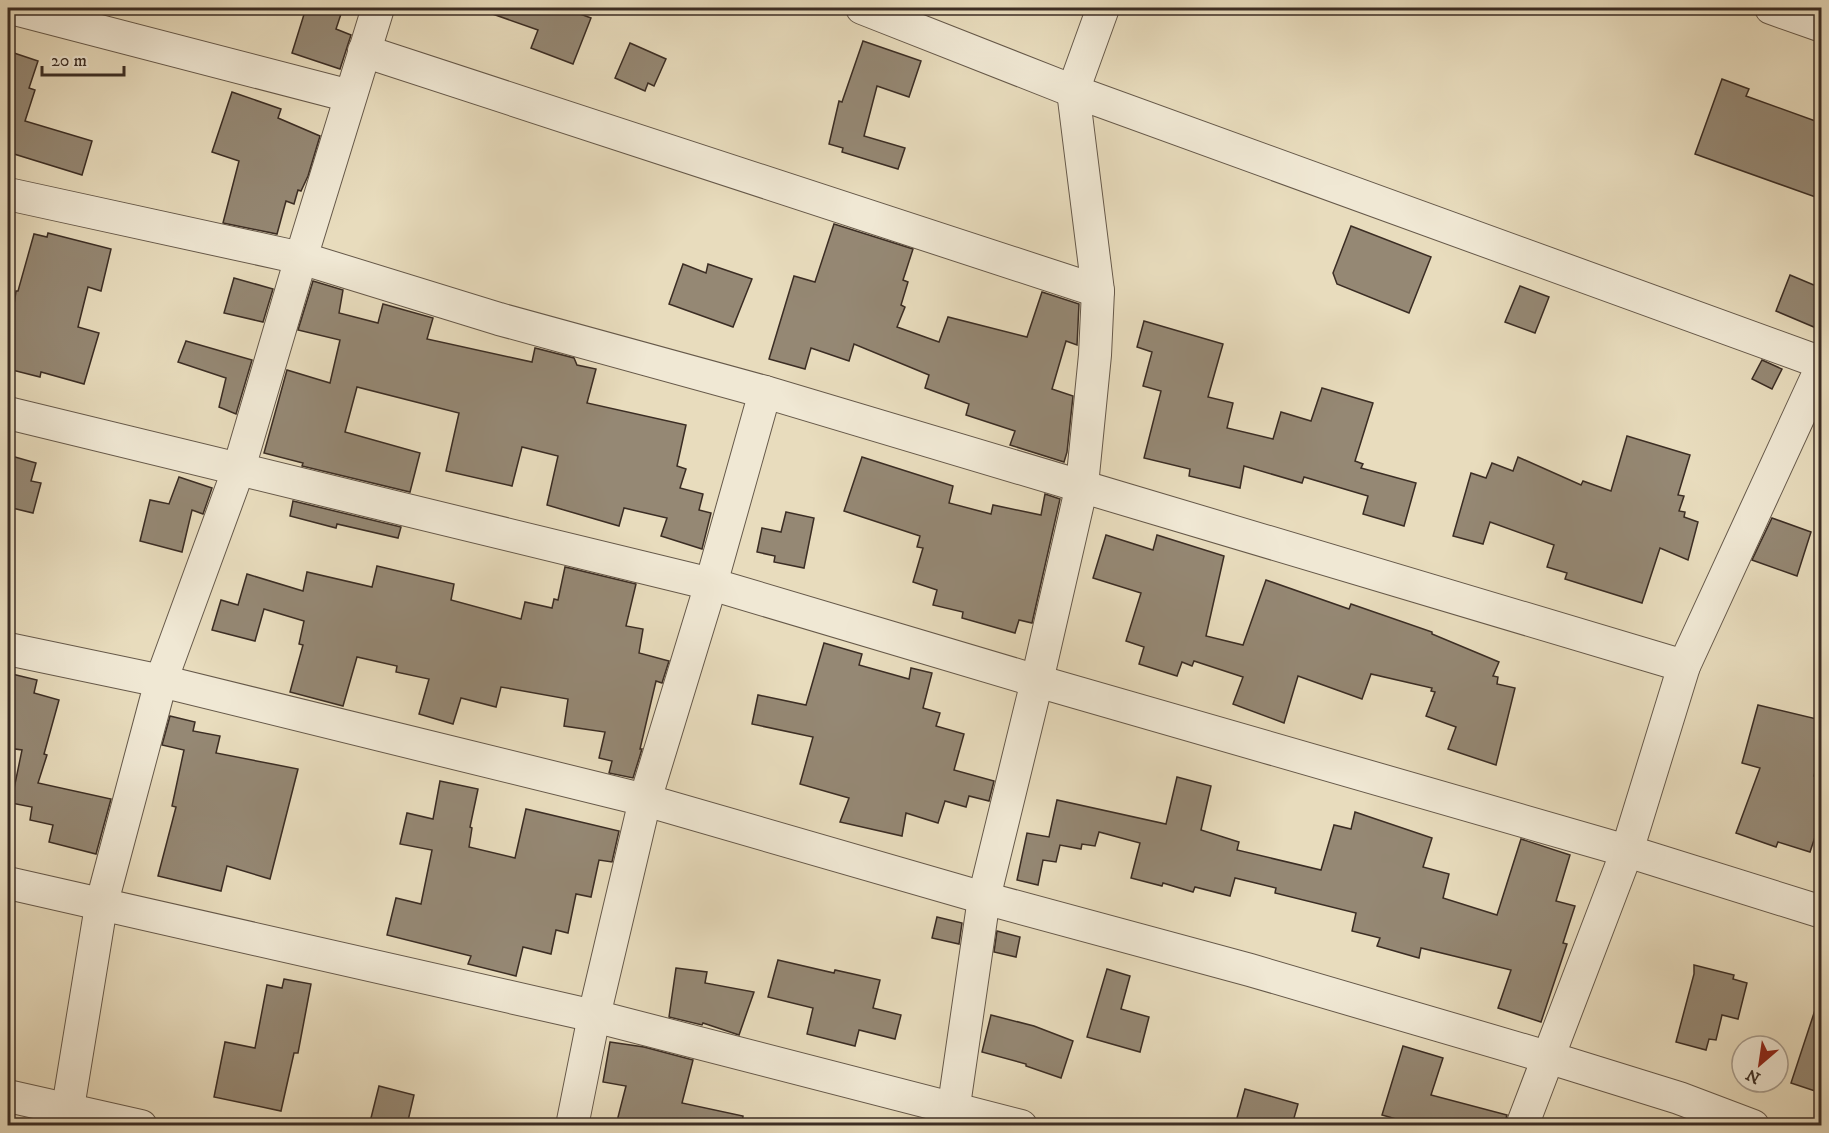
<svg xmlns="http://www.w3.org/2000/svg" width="1829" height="1133" font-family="'IM FELL DW Pica',serif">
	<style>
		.building { fill: #958874; stroke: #3b2d24; stroke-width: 1.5 }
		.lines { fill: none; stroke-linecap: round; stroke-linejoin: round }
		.street-casing { stroke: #66594a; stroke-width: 34 }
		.street { stroke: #f0e8d4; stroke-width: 32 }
	</style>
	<rect width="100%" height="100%" fill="#e8dcbd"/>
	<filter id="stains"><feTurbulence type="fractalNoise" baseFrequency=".00333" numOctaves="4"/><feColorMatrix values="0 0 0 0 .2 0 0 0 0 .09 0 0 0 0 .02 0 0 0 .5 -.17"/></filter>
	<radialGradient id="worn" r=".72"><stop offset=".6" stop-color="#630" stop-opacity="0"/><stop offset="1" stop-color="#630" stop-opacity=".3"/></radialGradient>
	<g class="building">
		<path d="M306 8H325L341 14 336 29 351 35 340 69 292 53Z"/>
		<path d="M485 8H564L591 18 573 64 531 48 538 30 484 11Z"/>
		<path d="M863 41 921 61 909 97 877 86 864 136 905 148 898 169 842 152 843 148 829 144 839 101 842 102Z"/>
		<path d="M630 43 666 59 654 86 648 83 645 91 615 78Z"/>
		<path d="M8 51 38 61 29 88 35 90 25 121 92 141 82 175 14 154 12 161 8 160Z"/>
		<path d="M1722 79 1749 89 1746 96 1821 123V199L1695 154Z"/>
		<path d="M232 92 281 109 278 118 320 136 308 176 301 191 298 190 294 204 286 201 277 234 223 223 239 161 212 152Z"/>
		<path d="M834 224 913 249 903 280 908 282 901 305 905 307 897 327 939 342 948 317 1027 337 1042 292 1079 304 1077 345 1066 341 1052 389 1073 396 1067 452 1064 462 1010 445 1015 431 966 415 969 404 925 388 929 375 854 344 849 361 811 348 805 369 769 359 794 276 815 282Z"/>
		<path d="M1351 226 1431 257 1409 313 1337 284 1333 273Z"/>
		<path d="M48 233 111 249 101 291 88 287 78 327 99 333 84 384 41 372 40 377 8 369V353L14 327 11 326 16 291H18L34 234 47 237Z"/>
		<path d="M683 264 706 273 708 264 752 279 733 327 669 304Z"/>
		<path d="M1790 275 1821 288V330L1776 311Z"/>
		<path d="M234 278 273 289 263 322 224 313Z"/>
		<path d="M313 281 343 290 339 313 378 323 383 304 433 318 427 339 532 362 535 348 574 358 577 365 596 369 587 403 686 425 677 466 686 469 680 488 703 494 699 510 711 513 702 549 661 536 667 518 624 508 619 526 547 505 558 456 522 447 512 486 446 471 459 413 357 387 345 432 420 453 410 492 302 466 303 463 264 453 287 370 330 383 340 340 298 330Z"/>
		<path d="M1520 286 1549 297 1535 333 1505 322Z"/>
		<path d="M1144 321 1223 344 1208 397 1233 403 1227 428 1273 439 1281 412 1311 421 1322 388 1373 403 1355 461 1363 464 1361 468 1416 483 1404 526 1363 514 1368 496 1304 477 1302 483 1244 466 1240 488 1189 476 1190 469 1144 458 1161 391 1143 386 1152 352 1137 347Z"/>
		<path d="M186 341 252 360 236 414 219 407 226 378 178 362Z"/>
		<path d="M1762 360 1782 369 1772 389 1752 379Z"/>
		<path d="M1627 436 1690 455 1678 495 1684 496 1679 511 1685 512 1684 517 1698 522 1688 560 1660 548 1642 603 1565 579 1567 573 1547 567 1554 545 1490 522 1483 544 1453 536 1471 473 1486 478 1492 463 1513 471 1518 457 1581 485 1583 481 1611 491Z"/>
		<path d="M8 455 36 463 31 481 41 483 33 513 8 507Z"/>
		<path d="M862 457 953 486 949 503 991 514 993 505 1041 515 1045 494 1060 499 1032 623 1019 620 1015 633 962 618 963 612 933 605 937 590 913 582 923 548 917 547 920 536 844 511Z"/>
		<path d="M179 477 212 488 203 514 192 510 182 552 140 541 150 500 169 504Z"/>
		<path d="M293 501 401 527 398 538 337 524 336 528 290 516Z"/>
		<path d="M786 512 814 518 804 568 774 562 775 556 757 552 762 528 781 532Z"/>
		<path d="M1772 518 1811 532 1797 576 1752 560Z"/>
		<path d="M1106 535 1153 550 1157 535 1224 556 1206 636 1243 645 1266 580 1349 609 1351 604 1432 632V634L1499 662 1493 676 1498 677 1497 684 1515 688 1496 765 1448 749 1456 727 1426 716 1435 692 1431 691 1432 688 1371 674 1362 699 1298 676 1284 723 1233 704 1243 677 1194 661 1192 666 1182 662 1177 676 1139 664 1144 647 1126 641 1141 593 1093 578Z"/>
		<path d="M377 566 454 584 451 600 521 619 525 602 552 608 554 599 558 600 565 567 636 584 626 626 643 629 639 653 669 661 662 683 656 681 640 749H642L633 778 609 773 612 761 599 758 605 732 564 726 568 699 501 687 496 707 461 698 453 724 419 714 429 679 396 672 397 666 357 657 343 706 290 692 303 645 299 644 304 621 264 609 255 641 212 630 221 600 238 605 247 574 303 591 307 572 372 587Z"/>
		<path d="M824 643 862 654 859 665 909 679 911 668 932 673 923 708 940 713 936 726 964 734 954 770 994 781 989 801 969 796 966 807 945 801 938 823 906 813 902 836 840 822 849 798 800 784 813 737 752 724 758 695 806 705Z"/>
		<path d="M12 674 37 680 34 693 59 700 44 754 47 755 38 783 111 799 96 854 49 842 53 825 30 820 32 807 11 803 22 750 8 748V695Z"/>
		<path d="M1758 705 1821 720V749L1814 776 1821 778V832L1817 831 1810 852 1778 842 1776 847 1736 833 1760 768 1742 763Z"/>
		<path d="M170 716 195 722 193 731 220 736 216 753 298 769 270 879 227 866 221 891 158 876 176 807 172 806 184 750 162 745Z"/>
		<path d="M1177 777 1211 786 1201 830 1239 842 1237 850 1321 870 1334 825 1351 829 1355 812 1432 838 1423 867 1449 874 1443 898 1497 915 1521 839 1570 855 1556 901 1575 906 1563 943 1567 944 1541 1022 1498 1008 1511 970 1421 948 1419 958 1377 946 1380 938 1352 931 1356 913 1275 893 1276 888 1235 878 1230 896 1195 887 1193 892 1163 883 1162 886 1131 878 1140 843 1099 832 1095 846 1082 844 1081 849 1060 845 1056 862 1043 860 1038 885 1017 880 1027 833 1049 837 1057 800 1166 824Z"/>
		<path d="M440 781 478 789 470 827 472 828 469 847 515 858 526 809 619 831 612 862 599 860 591 897 576 894 568 933 556 930 551 954 523 947 516 976 468 964 471 956 387 935 396 898 421 904 432 850 400 844 407 813 433 819Z"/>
		<path d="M937 917 962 923 959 944 932 938Z"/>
		<path d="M997 931 1020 937 1016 957 994 952Z"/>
		<path d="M778 960 834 973 835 970 880 980 873 1008 901 1015 895 1039 859 1030 855 1046 807 1034 813 1008 768 997Z"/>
		<path d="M1694 965 1734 975 1733 979 1747 983 1738 1019 1722 1015 1716 1040 1709 1039 1706 1050 1676 1042 1694 974Z"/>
		<path d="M676 968 707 972 705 983 754 992 739 1035 703 1023 702 1025 669 1017Z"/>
		<path d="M1107 969 1130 976 1121 1009 1149 1017 1140 1052 1087 1037Z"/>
		<path d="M284 979 311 984 298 1053H294L281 1111 214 1097 225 1042 255 1048 267 985 282 988Z"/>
		<path d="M1817 1004H1821V1093L1791 1083Z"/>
		<path d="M991 1015 1034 1026 1073 1041 1061 1078 1026 1066V1064L982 1052Z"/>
		<path d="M610 1042 644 1047 693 1060 682 1103 743 1116 742 1125H616L626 1086 603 1082Z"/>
		<path d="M1403 1046 1443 1058 1431 1095 1507 1115 1504 1125H1417L1382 1115Z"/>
		<path d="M379 1086 414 1095 407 1125H387L370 1122Z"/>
		<path d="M1245 1089 1298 1104 1292 1125H1235Z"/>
	</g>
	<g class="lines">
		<defs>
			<g id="street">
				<path d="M11 8 350 96"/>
				<path d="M862 8 1073 91 1822 363"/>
				<path d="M1771 8 1822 26"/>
				<path d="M364 51 1098 291"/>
				<path d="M8 194 301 258 499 319 765 392 1684 666"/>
				<path d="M8 413 711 584 1037 681 1627 851 1822 912"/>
				<path d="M8 649 161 681 645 800 984 898 1250 970 1547 1057 1679 1098 1753 1126"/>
				<path d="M8 883 594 1016 1021 1126"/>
				<path d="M8 1096 141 1126"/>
				<path d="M65 1126 101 906 161 681 239 468 301 258 378 8"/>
				<path d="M572 1126 594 1016 645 800 711 584 765 392"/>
				<path d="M951 1126 984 898 1037 681 1082 485 1095 355 1098 291 1073 91 1103 8"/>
				<path d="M1522 1126 1627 851 1684 666 1822 366"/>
			</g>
		</defs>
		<use href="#street" class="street-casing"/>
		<use href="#street" class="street"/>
	</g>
	<rect width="1829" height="1133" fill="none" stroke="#e8dcbd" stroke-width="30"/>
	<rect x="9" y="9" width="1811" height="1115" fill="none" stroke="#3b2d24" stroke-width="3"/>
	<rect x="15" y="15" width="1799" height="1103" fill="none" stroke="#3b2d24" stroke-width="1.5"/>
	<g transform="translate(1760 1064) rotate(209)"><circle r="28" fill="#f0e8d4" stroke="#a89d8e" stroke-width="1.5"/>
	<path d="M0-4.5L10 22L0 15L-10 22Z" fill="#8f2418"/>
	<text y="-9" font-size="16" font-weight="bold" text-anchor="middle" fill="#3b2d24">N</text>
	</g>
	<path d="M42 66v9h82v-9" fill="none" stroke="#3b2d24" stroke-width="3"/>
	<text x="51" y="66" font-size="18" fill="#3b2d24" stroke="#f0e8d4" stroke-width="4.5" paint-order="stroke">20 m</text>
	<rect width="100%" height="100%" filter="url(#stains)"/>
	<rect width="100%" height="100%" fill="url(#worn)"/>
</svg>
